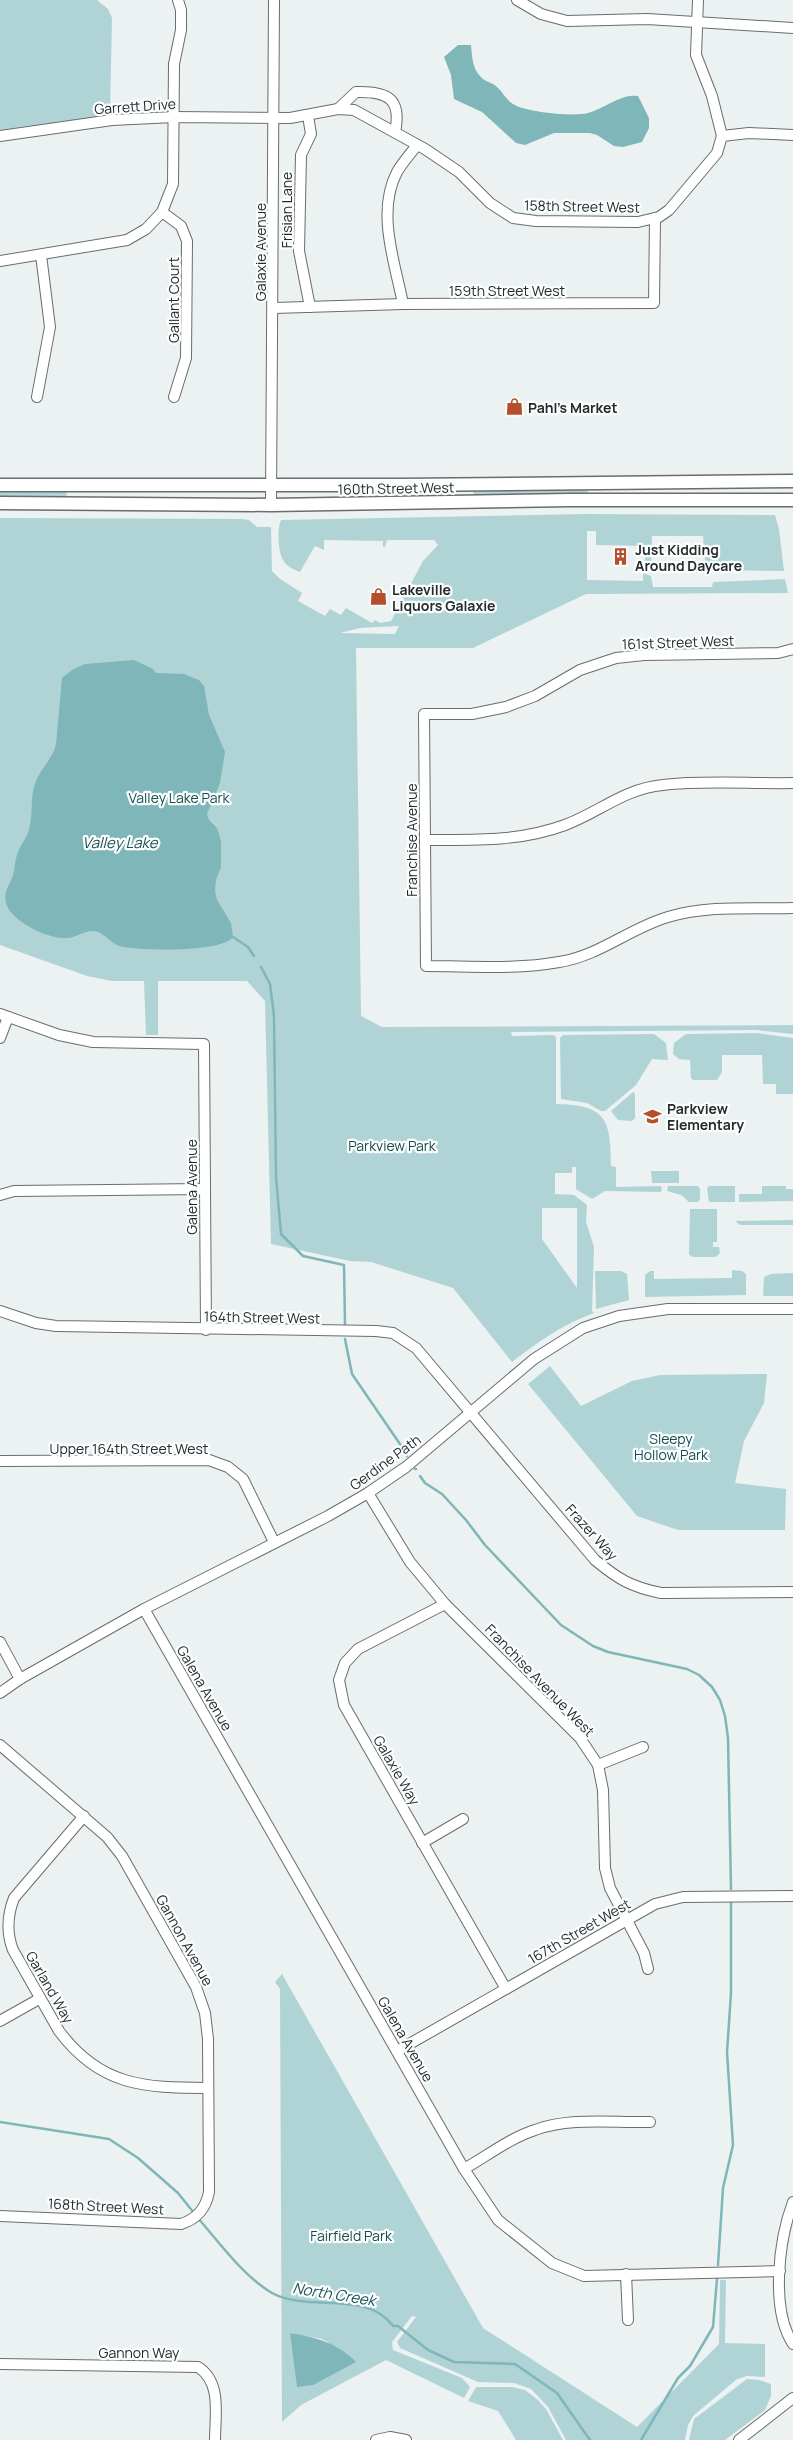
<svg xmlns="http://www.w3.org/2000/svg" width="793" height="2440" font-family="Manrope,sans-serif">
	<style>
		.green { fill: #b0d4d6; fill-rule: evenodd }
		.water { fill: #7fb6b9 }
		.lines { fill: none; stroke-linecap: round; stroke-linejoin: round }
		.stream { stroke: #7fb6b9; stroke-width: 2.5 }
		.minor-casing { stroke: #696d6d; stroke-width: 12 }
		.major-casing { stroke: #696d6d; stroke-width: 15 }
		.minor { stroke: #fff; stroke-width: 10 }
		.major { stroke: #fff; stroke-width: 12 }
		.labels { text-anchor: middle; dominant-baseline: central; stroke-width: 4.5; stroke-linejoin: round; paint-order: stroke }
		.street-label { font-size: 14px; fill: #282a2a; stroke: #fafefe }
		.poi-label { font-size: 14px; font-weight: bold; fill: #282a2a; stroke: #fafefe; text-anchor: start }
		.park-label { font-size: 14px; fill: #194b4d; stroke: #fafefe }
		.water-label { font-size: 15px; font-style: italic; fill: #215254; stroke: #fafefe }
	</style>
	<rect width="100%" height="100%" fill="#ecf1f1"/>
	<g class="green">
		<path d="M0 0H97L108 9 112 18 110 115 0 133Z"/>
		<path d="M587 487 588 494 474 497 473 490Z"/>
		<path d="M0 490 66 491 67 497H0Z"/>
		<path d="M585 514 775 515 779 529 784 571 711 570 705 562 703 536H652L651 565 645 567V546L596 545V531H587V580L643 581V573L651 576 653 587H712L713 582 785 579 788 593 586 594 473 648H356L361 1016 382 1027 793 1025V1034L756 1030 511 1032 512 1036 553 1035 556 1037V1104C606 1105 611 1119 611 1166L616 1167V1187L661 1186 662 1189 661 1192 605 1191 592 1199 576 1189V1167H572V1173H555V1194L574 1195 587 1205 586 1222 594 1247 592 1311 594 1313C563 1324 538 1342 512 1362L453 1288 371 1262 350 1261 271 1244 265 1001 247 981H158V1035H146L144 981H112L87 976 0 945V518L242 519 249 520 257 527H271L272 571 280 579 302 593 298 601 325 616 330 609 341 615 346 608 372 623 375 620 380 623 391 621 423 561 438 545 434 540H387L385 547H383V541L324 540V550L315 546 300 572C293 569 287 567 283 560 278 552 277 528 281 520ZM399 626 395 634 340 633 360 628ZM542 1208H577V1288L542 1239Z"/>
		<path d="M757 1033 793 1038V1094H776V1084H763L762 1055H722V1072L717 1080H693L691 1078 690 1060 679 1059 673 1054 674 1043 686 1034Z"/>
		<path d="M654 1034 666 1043 668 1060 652 1059 636 1085 605 1111H601L587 1103 561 1099 560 1038 563 1035Z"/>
		<path d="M633 1092 635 1094V1118L632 1121 618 1120 611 1111Z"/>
		<path d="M651 1171H679V1183H652Z"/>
		<path d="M698 1186 700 1189V1199L698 1202H689L681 1195 667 1191 668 1186Z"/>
		<path d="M709 1186H735V1202H709L707 1188Z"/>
		<path d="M762 1186H786V1189H793V1201L739 1202V1194H762Z"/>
		<path d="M690 1209H717V1242H713V1247H719L720 1253 716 1257H692L689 1254Z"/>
		<path d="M793 1220V1225H740L735 1221Z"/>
		<path d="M732 1270 742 1271 746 1274V1295L645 1297V1275L650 1271H654V1279L732 1278Z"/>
		<path d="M595 1271H621L627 1274 629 1300 596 1309Z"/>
		<path d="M793 1273V1296H763L764 1277 771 1274Z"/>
		<path d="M550 1366 581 1406 632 1381 660 1375 767 1374 764 1403 744 1441 735 1483 786 1489 785 1530H678L637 1516 528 1384Z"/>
		<path d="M282 1974 483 2328 637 2427 719 2344 720 2280H726L725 2343 765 2344V2377L747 2376 737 2379 693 2416 688 2425 685 2440H566L548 2407 531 2389 514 2383 478 2382 400 2348 397 2342 416 2317 412 2316 392 2342 393 2350 462 2378 470 2387 464 2398 386 2360 301 2405 282 2422 280 1989 275 1982ZM290 2333 322 2339 348 2354 294 2357Z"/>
		<path d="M747 2379 759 2380 771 2384V2396L765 2410 725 2440H689L694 2419Z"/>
		<path d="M476 2387H512L525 2390 538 2400 546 2409 563 2440H516L498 2411 468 2401Z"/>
	</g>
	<g class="water">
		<path d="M458 45H471C472 55 472 69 481 77 485 82 492 82 497 87 503 92 506 100 513 104 524 112 575 117 588 113 604 109 621 93 638 96L649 118V128L642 142 623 147 614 146 597 135 590 133H554L525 145 516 143 482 112 454 99 451 75 444 57Z"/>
		<path d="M134 660 153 669 156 673 184 674 199 680 204 686 209 715 225 752 220 783 207 814 209 820 217 828 221 841V867L216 880 215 891 217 900 231 923 233 937C221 953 139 951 119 946 110 943 104 932 94 931 85 930 77 937 68 938 50 940 11 922 6 903 3 891 10 885 13 875 15 867 15 860 18 852 21 844 27 838 29 829 34 812 29 798 36 781 42 767 53 758 56 744L62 678 72 670 85 664Z"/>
		<path d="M290 2333C315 2337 338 2343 356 2362L313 2385 297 2387Z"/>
	</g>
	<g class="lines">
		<g class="stream">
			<path d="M233 937 248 947 254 956"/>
			<path d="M261 967 270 984 274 1016 276 1177 281 1234 303 1256 344 1265 345 1324"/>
			<path d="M345 1339 352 1374 402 1447"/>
			<path d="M405 1452 407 1456"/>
			<path d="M415 1469H416"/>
			<path d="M420 1476 425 1483 442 1494 466 1520 485 1545 561 1625 593 1646 608 1652 687 1669 699 1675 712 1687 720 1700 725 1716 728 1738 731 1889"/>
			<path d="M0 2122 109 2139 138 2158 178 2193 194 2213"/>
			<path d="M197 2217C219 2242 243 2276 272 2293 309 2313 366 2289 393 2326H398L428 2350 454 2362 515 2364 557 2393 590 2440"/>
			<path d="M718 2265 723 2188 733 2145 727 2052 731 1993V1903"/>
			<path d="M641 2440 678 2378 690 2366 713 2327 717 2279"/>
		</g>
		<defs>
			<g id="minor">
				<path d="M517 0 541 14 567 21 647 19 793 28"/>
				<path d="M698 0 696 55 712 96 722 136"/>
				<path d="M338 109 356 92C388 91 402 99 395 132"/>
				<path d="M308 116 311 134 301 155 299 251 310 307"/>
				<path d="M0 136 112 120 174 117 290 118 338 109 354 110 425 149 459 172 490 203 513 218 536 221 638 222 659 217 669 210 717 153 722 136 749 133 793 135"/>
				<path d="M162 212 181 226 187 241 186 358 174 397"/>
				<path d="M0 261 127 240 146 229 162 212 173 184 174 64 181 30V10L178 0"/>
				<path d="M403 304C395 263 376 212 397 172 402 163 411 153 417 145"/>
				<path d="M274 308 403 304 654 303 655 218"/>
				<path d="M37 397 50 327 41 255"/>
				<path d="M271 505 274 0"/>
				<path d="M793 649 778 653 644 655 616 658 580 670 535 696 506 707 472 714H424L426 966C470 966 516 970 559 962 599 956 630 928 668 917 708 905 752 909 793 908"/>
				<path d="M425 840C473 840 519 842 565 825 600 812 623 789 663 785 703 780 752 784 793 783"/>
				<path d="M0 1014 59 1035 93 1042 204 1044 206 1330"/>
				<path d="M0 1038 8 1017"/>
				<path d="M0 1195 14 1191 205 1189"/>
				<path d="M0 1311 36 1323 56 1326 376 1331 393 1333 416 1348 595 1560C618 1579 631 1587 661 1593L793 1592"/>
				<path d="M0 1461 209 1460 228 1467 243 1479 274 1542"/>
				<path d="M368 1493 410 1562 445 1604 580 1738 598 1765 603 1790 605 1868 610 1888 644 1953 648 1969"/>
				<path d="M445 1604 358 1649 345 1663 339 1680 344 1705 506 1989"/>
				<path d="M144 1609 464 2169 498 2220 552 2263 584 2276 780 2271"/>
				<path d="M0 1642 20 1679"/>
				<path d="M0 1693 20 1679 144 1609 328 1516 368 1493 406 1467 534 1359 583 1328 619 1316 668 1309H793"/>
				<path d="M0 1745 107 1837 122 1856 196 1987 205 2013 208 2039 209 2192C206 2208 197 2219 181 2224L0 2216"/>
				<path d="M598 1765 643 1747"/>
				<path d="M84 1816 14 1898C7 1916 6 1932 13 1950L59 2031C100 2086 144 2088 208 2088"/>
				<path d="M422 1843 463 1819"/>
				<path d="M0 2021 39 1999"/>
				<path d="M397 2051 655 1904 683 1897 793 1896"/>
				<path d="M464 2169C487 2156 510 2138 535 2130 570 2117 613 2123 650 2122"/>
				<path d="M793 2202C779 2239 770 2309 793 2344"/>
				<path d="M626 2274 628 2320"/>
				<path d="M0 2364 198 2367C222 2382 215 2415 215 2440"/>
				<path d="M376 2440 390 2437 406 2440"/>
				<path d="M739 2440 793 2398"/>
			</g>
			<g id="major">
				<path d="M0 485H402L793 481"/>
				<path d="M0 503 271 505 569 500H793"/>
			</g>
		</defs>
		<use href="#minor" class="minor-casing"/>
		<use href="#major" class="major-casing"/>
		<use href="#minor" class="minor"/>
		<use href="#major" class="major"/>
	</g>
	<defs>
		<symbol id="shop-bare" viewBox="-9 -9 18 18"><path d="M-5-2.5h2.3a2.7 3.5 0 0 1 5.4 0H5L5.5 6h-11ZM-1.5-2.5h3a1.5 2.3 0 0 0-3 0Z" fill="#b64e2b" stroke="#fafefe" stroke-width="2.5" paint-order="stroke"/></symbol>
		<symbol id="building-bare" viewBox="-9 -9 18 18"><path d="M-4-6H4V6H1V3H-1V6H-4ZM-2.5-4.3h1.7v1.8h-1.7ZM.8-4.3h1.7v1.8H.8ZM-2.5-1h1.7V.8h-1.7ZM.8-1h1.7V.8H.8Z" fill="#b64e2b" stroke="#fafefe" stroke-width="2.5" paint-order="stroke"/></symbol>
		<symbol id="school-bare" viewBox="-9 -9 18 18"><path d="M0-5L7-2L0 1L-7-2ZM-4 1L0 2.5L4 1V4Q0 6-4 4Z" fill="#b64e2b" stroke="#fafefe" stroke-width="2.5" paint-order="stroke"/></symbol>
	</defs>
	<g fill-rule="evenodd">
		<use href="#shop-bare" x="502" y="394" width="25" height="25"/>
		<use href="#building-bare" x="608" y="544" width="25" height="25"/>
		<use href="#shop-bare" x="366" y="584" width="25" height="25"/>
		<use href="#school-bare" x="640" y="1104" width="25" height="25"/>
	</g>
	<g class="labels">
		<g class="street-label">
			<text transform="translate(135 106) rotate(-4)">Garrett Drive</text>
			<text transform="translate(582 206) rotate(1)">158th Street West</text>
			<text transform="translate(286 210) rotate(-90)">Frisian Lane</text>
			<text transform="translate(260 252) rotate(-90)">Galaxie Avenue</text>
			<text x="507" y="290">159th Street West</text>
			<text transform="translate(173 300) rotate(-90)">Gallant Court</text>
			<text transform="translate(396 488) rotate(-1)">160th Street West</text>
			<text transform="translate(678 642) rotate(-2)">161st Street West</text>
			<text transform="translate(411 840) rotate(-90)">Franchise Avenue</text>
			<text transform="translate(191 1187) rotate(-90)">Galena Avenue</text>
			<text transform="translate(262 1317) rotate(1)">164th Street West</text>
			<text x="129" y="1448">Upper 164th Street West</text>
			<text transform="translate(385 1462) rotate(-36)">Gerdine Path</text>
			<text transform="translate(592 1532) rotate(48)">Frazer Way</text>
			<text transform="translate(540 1680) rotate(46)">Franchise Avenue West</text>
			<text transform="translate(205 1688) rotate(60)">Galena Avenue</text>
			<text transform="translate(397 1770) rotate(60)">Galaxie Way</text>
			<text transform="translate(579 1931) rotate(-30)">167th Street West</text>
			<text transform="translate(185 1940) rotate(61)">Gannon Avenue</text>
			<text transform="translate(50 1987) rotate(60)">Garland Way</text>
			<text transform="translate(406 2039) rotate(60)">Galena Avenue</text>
			<text transform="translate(106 2206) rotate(3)">168th Street West</text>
			<text x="139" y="2352">Gannon Way</text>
		</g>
		<g class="poi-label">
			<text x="528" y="407">Pahl's Market</text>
			<text x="635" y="549">Just Kidding<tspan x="635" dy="16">Around Daycare</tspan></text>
			<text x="392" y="589">Lakeville<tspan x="392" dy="16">Liquors Galaxie</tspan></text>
			<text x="667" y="1108">Parkview<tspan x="667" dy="16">Elementary</tspan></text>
		</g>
		<g class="park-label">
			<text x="179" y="797">Valley Lake Park</text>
			<text x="392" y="1145">Parkview Park</text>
			<text x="671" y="1438">Sleepy<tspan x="671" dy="16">Hollow Park</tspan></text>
			<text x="351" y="2235">Fairfield Park</text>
		</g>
		<g class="water-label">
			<text x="120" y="842">Valley Lake</text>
			<text transform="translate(334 2294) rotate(9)">North Creek</text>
		</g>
	</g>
</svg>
